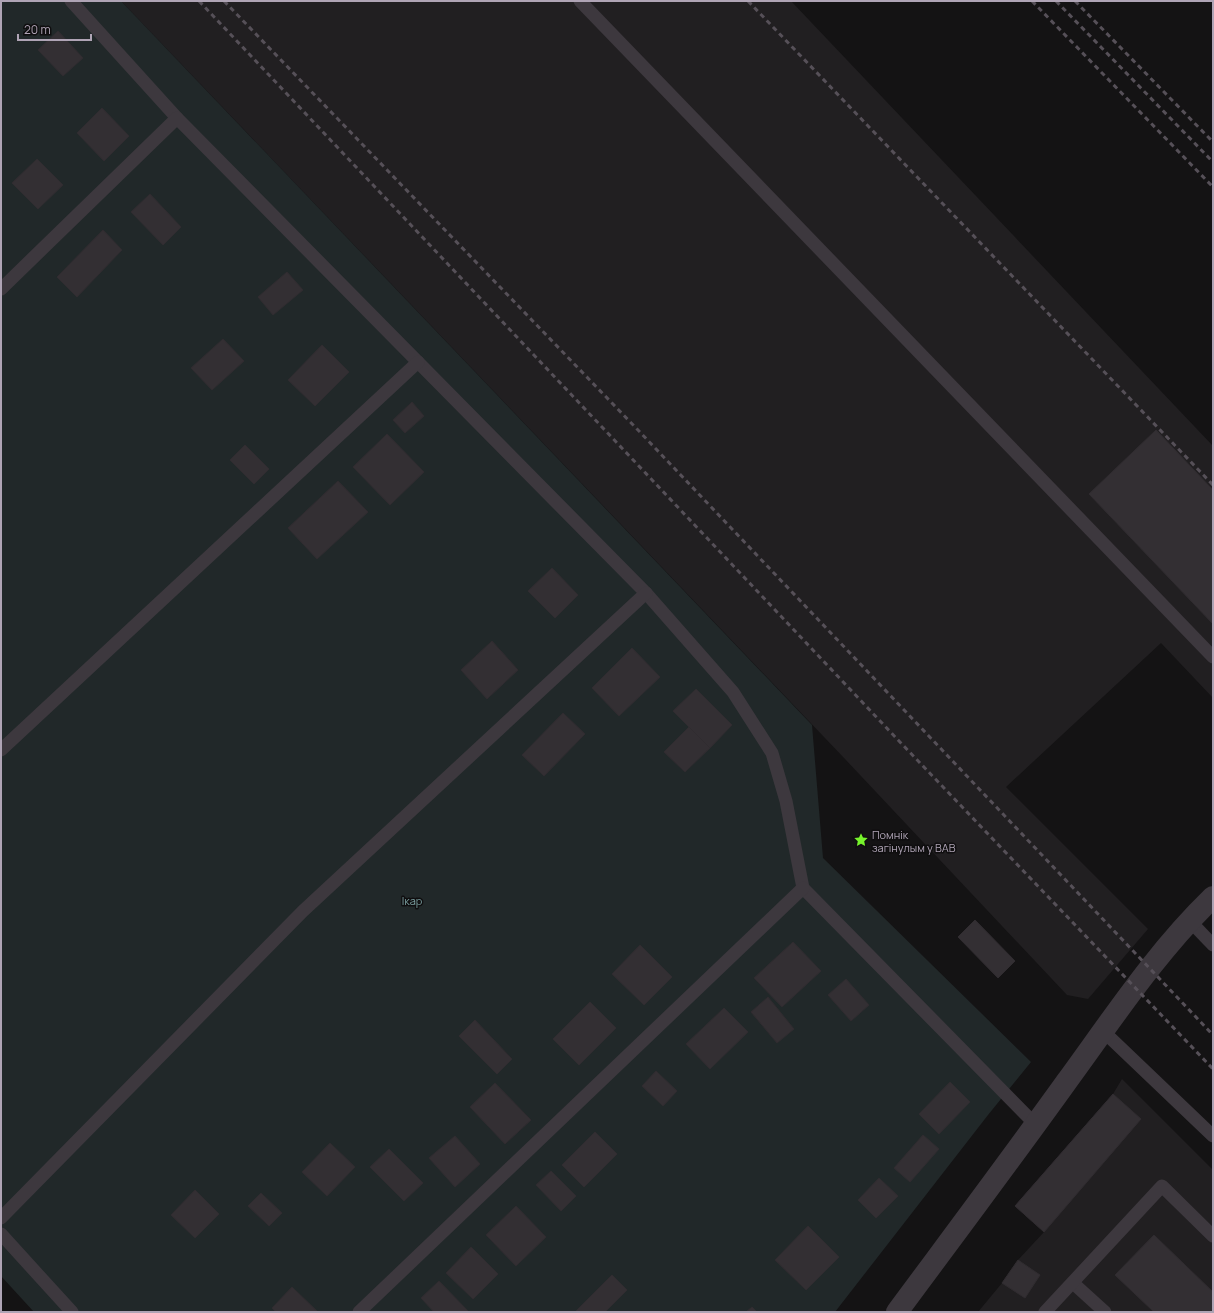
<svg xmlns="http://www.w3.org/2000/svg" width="1214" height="1313" font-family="Manrope,sans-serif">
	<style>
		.built { fill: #211f21 }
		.green { fill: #212829 }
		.building { fill: #332f33; stroke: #302c30 }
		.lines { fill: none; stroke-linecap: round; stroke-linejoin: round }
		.service { stroke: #3d383e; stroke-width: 13 }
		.minor { stroke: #3d383e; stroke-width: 22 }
		.rail { stroke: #565058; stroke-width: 3; stroke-dasharray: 5 4; stroke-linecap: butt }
		.labels { text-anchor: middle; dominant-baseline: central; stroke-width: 3; stroke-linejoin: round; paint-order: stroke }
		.poi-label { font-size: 11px; fill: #afa4b5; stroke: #0f0e0f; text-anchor: start }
		.park-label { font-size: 11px; fill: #7b9fa0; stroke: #0f0e0f }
	</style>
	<rect width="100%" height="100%" fill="#141314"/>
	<g class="built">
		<path d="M121 1H791L1213 446V698L1161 643 1006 787 1148 929 1088 999 1067 995 845 759Z"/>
		<path d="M1122 1079 1213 1170V1312H978L1002 1283 1018 1260 1044 1232 1015 1206 1113 1094Z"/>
	</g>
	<path class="green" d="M1 1H121L812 725 823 858 1031 1062 988 1115 835 1312H34L1 1276Z"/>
	<g class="building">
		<path d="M58 31 83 58 63 76 38 50Z"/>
		<path d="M102 108 129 136 104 161 77 133Z"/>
		<path d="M37 159 63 185 38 209 12 183Z"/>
		<path d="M150 194 181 227 163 245 131 212Z"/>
		<path d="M103 230 122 250 77 297 57 277Z"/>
		<path d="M287 272 303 290 273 315 258 297Z"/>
		<path d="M223 339 244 361 212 390 191 368Z"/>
		<path d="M322 345 349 372 315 406 288 380Z"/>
		<path d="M412 402 424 416 405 433 393 420Z"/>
		<path d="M1156 430 1213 490V624L1089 494Z"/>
		<path d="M387 434 424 472 390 505 353 467Z"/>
		<path d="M245 445 269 469 254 484 230 460Z"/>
		<path d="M338 481 368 512 317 559 288 528Z"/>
		<path d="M552 568 578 595 555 618 528 591Z"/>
		<path d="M492 641 518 670 487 699 461 670Z"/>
		<path d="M632 648 660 677 619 716 592 688Z"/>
		<path d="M696 689 732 725 710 748 673 711Z"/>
		<path d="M563 713 585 734 544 776 522 755Z"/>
		<path d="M689 727 710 748 685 772 664 752Z"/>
		<path d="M975 920 1015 961 998 978 958 937Z"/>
		<path d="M793 942 821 971 782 1007 754 978Z"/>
		<path d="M640 945 672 977 644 1005 612 974Z"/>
		<path d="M846 979 869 1005 851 1021 828 995Z"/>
		<path d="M768 997 794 1029 777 1043 751 1012Z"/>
		<path d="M590 1002 616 1028 579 1065 553 1039Z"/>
		<path d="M724 1008 748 1032 710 1069 686 1044Z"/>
		<path d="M475 1020 512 1059 497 1074 459 1036Z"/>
		<path d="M656 1071 677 1091 663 1106 642 1086Z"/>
		<path d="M950 1082 970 1102 939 1134 919 1114Z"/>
		<path d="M495 1083 531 1120 505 1144 470 1107Z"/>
		<path d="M1113 1094 1141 1119 1044 1232 1015 1206Z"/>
		<path d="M595 1132 617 1154 584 1187 562 1165Z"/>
		<path d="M923 1135 939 1149 910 1182 894 1168Z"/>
		<path d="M455 1136 480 1164 455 1187 429 1158Z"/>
		<path d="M330 1143 355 1167 327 1196 302 1172Z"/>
		<path d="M389 1149 423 1183 404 1201 370 1167Z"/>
		<path d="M551 1171 576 1196 561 1211 536 1185Z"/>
		<path d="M879 1178 898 1196 876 1218 858 1200Z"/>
		<path d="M195 1190 219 1214 195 1238 171 1215Z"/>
		<path d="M261 1193 282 1213 269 1226 248 1206Z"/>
		<path d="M516 1206 546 1237 516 1266 486 1235Z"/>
		<path d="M808 1226 839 1257 806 1290 775 1260Z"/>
		<path d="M1154 1235 1213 1292V1312H1154L1115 1275Z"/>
		<path d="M471 1247 498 1274 473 1299 446 1273Z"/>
		<path d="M1018 1260 1040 1275 1025 1298 1002 1283Z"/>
		<path d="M612 1275 627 1290 605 1312H575Z"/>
		<path d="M439 1281 469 1312H434L421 1298Z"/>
		<path d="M292 1287 318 1312H276L272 1308Z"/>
		<path d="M752 1307 757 1312H746Z"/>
	</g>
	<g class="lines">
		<g class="service">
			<path d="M71 1 177 118"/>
			<path d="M580 1 1213 657"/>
			<path d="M1 289 177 118 646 593 733 692 772 753 786 801 803 888 1036 1125"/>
			<path d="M1 750 418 362"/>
			<path d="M1189 920 1213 945"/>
			<path d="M1103 1031 1213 1136"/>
			<path d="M1 1218 303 911 646 593"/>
			<path d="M1 1234 72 1312"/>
			<path d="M1073 1283 1105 1312"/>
			<path d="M359 1312 803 888"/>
			<path d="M1045 1312 1162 1186 1213 1236"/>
		</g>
		<path class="minor" d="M897 1312C954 1235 1011 1159 1067 1081 1113 1018 1157 951 1213 897"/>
		<g class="rail">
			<path d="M199 1 899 741 1213 1069"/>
			<path d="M224 1 637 429 1213 1035"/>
			<path d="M748 1 1213 485"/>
			<path d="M1032 1 1213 187"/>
			<path d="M1056 1 1213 162"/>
			<path d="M1075 1 1213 142"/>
		</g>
	</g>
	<defs>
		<symbol id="sight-bare" viewBox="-9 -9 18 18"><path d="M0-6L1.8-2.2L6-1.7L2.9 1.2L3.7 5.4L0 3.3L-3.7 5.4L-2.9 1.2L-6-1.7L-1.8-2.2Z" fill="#77f32c" stroke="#0f0e0f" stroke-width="2.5" paint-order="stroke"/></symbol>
	</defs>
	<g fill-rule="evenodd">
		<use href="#sight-bare" x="851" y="830" width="20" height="20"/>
	</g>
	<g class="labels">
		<g class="poi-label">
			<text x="872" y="834">Помнік<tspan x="872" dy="13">загінулым у ВАВ</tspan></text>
		</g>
		<g class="park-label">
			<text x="412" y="900">Ікар</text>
		</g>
	</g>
	<rect width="1214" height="1313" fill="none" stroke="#afa4b5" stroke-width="4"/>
	<path d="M18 34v6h73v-6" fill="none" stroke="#afa4b5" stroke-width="2"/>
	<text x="24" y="34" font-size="12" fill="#afa4b5" stroke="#0f0e0f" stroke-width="3" paint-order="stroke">20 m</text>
</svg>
